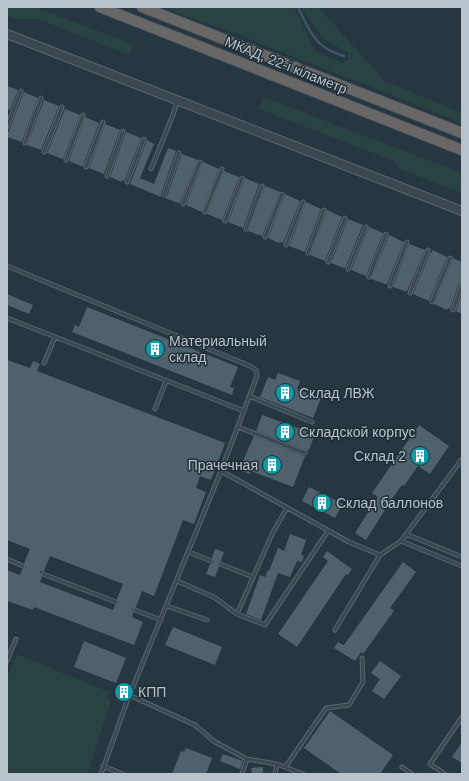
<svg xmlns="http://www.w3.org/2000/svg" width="469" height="781" font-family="Arial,sans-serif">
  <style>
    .green { fill: #284342 }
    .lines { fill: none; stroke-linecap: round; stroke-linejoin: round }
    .stream { stroke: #3a5669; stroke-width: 2.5 }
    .building { fill: #4f616d; fill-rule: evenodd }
    .service-casing { stroke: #59666f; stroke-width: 5 }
    .tertiary-casing { stroke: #59666f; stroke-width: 10 }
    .trunk-casing { stroke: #45535c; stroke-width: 12 }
    .service { stroke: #3b4852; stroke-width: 3 }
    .tertiary { stroke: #3b4852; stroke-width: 8 }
    .trunk { stroke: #686765; stroke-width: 10 }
    .labels { text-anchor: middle; stroke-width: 3; stroke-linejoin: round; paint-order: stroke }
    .street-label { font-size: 14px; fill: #b8c3cc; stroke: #1f2e37 }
    .poi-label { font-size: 14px; fill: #b8c3cc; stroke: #1f2e37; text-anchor: start }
  </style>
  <rect width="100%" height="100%" fill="#263742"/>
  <path class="green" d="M7,7L38,8L134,45L129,55L38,19H16L7,15Z
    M162,7H294L315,51L342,63L348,59V53L324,39L303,11L302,7H318L385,81L462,113V123L239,35Z
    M263,97L462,173V193L398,168L394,161L259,109Z
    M17,654L109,692L107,698L111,701L87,774H7V678Z"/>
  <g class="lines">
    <path class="stream" d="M298,7C305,22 313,42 329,50C334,53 339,54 344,56"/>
  </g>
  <path class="building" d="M7,86L18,90L10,110L7,109Z
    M24,92L38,98L22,142L7,137V136Z
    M44,100L59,106L41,150L27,145Z
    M65,109L80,115L63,159L47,153Z
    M85,117L99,123L83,166H81L69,161Z
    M105,124L120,130L104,174L89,168Z
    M126,132L141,138L124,181L122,180V182L110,177Z
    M147,140L154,144L140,178L154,184L168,148L176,151L161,194V197L130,184Z
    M182,154L198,160L180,203H178L165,198L167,196Z
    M203,162L219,169L202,212L186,205Z
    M224,171L239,177L222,220L207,214Z
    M245,178L259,184L243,228L228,222Z
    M265,186L280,192L262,236L248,231Z
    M285,194L300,201L283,243L280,242L279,243L268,238Z
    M306,202L321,209L305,252L289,246Z
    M327,210L342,217L325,261L310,255Z
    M348,219L363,225L345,268H344L331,263Z
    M369,227L383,233L366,276L351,270Z
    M389,235L404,242L387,284H385L371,279Z
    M409,244L425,250L407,291H405L393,287Z
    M433,250L447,257L429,301L413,294L430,253H431Z
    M453,258L462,262V282L459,284L450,309L448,308L447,310L434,304Z
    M7,294L33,305L29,314L7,305Z
    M462,294V314L456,311Z
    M87,307L238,367L230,387L234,388L232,395L72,332L75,325L79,327Z
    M7,360L30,368L33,361L40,364L37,371L225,443L211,480L200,476L196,488L206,492L194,524L183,520L154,596L142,591L136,607L132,609L133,613L132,617L143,622L134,645L34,607L33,610L7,601V570L20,575L22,569L26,567L24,563L30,549L7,540ZM50,556L123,584L117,599L119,603L115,605L113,610L40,582L42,577L40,573L41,571H44Z
    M278,373L300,381L297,389L321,398L313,418L260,397L268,377L275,380Z
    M262,415L315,434L309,450L307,451L256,431Z
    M419,425L449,446L430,474L418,466L404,486L402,485L384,510H385L366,540L355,533L378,497L372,493Z
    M254,436L305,456L293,487L251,471L250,474L239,470Z
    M309,487L343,504L335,518L302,501Z
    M290,534L306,540L301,555L304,556L302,562L297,561L290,577L278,573L261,620L246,614L260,575L265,577L268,570L269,571L278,548L284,551Z
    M215,549L224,552L221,561L217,563L219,567L215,577L206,574L210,564H212L214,562L212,558Z
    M327,551L352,569L348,575L346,574L297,647L278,634L328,561L323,557Z
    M403,562L416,572L390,608L394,611L363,654L361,652L355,661L334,648L338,642L344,645Z
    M173,627L222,647L215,665L165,645Z
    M84,641L126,658L116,683L74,667Z
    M380,661L401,676L384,699L372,691L380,679L371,673Z
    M330,711L393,755L380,774H341L304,748Z
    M462,742V763L452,757Z
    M186,748L212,758L206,774H172L181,751L184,752Z
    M223,754L243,761L240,769L220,761Z
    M263,767V774H252L251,768Z"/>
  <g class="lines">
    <g class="service-casing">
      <path id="service" d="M7,127L21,91
        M25,143L41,98
        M44,152L62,107
        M66,160L83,115
        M86,167L103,122
        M151,169L173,115L177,101
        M107,176L123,131
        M127,182L144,139
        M164,195L179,153
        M183,204L200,162
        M205,212L222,169
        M225,221L242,178
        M246,229L262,186
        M265,237L282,194
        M286,245L303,202
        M308,253L324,210
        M328,262L345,218
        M7,266L250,366L256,370L257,376L221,471L128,699L101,774
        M348,269L366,227
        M369,277L386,234
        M390,286L407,242
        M410,293L428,250
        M432,302L450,258
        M453,310L462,285
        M7,318L244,411
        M44,363L55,337
        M249,396L312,422
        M155,409L166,381
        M238,427L305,453
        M221,471L349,542L380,555L401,541L462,459
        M287,508L273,532L237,614L265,625L328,531
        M406,534L462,557
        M401,541L462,566
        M189,552L211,561
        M7,559L23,566
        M220,564L253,577
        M43,574L116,602
        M177,581L214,597L237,614
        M167,606L207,620
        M135,610L161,620
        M335,630L380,555
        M7,661L16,639
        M129,695L195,725L215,742L247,759
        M103,766L123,774
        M286,766L326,708L349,705L363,682L362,658
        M402,767L412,774
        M242,774L247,759L277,764L303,774
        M275,774L277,764
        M445,774L430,764L462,717"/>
    </g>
    <g class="tertiary-casing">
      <path id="tertiary" d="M7,34L462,211"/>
    </g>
    <g class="trunk-casing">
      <path id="trunk" d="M100,7L462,150
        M142,7L462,133"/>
    </g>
    <use href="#service" class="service"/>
    <use href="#tertiary" class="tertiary"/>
    <use href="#trunk" class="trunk"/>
  </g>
  <defs>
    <g id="building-disc" transform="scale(1)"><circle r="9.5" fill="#0f9aa8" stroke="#1f2e37"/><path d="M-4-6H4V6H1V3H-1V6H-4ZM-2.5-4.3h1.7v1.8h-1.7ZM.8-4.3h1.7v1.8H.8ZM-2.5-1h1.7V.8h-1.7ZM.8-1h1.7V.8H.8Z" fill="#fff"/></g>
  </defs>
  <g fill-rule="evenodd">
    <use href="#building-disc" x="155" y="349"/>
    <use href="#building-disc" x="285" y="393"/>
    <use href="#building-disc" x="285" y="432"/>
    <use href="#building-disc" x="420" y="456"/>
    <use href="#building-disc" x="272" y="465"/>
    <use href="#building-disc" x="322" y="503"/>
    <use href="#building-disc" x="124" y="692"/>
  </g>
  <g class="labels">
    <g class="street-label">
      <text transform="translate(286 65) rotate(22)" y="5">МКАД, 22-і кіламетр</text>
    </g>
    <g class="poi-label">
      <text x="169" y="346">Материальный<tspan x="169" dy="16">склад</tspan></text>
      <text x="299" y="398">Склад ЛВЖ</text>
      <text x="299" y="437">Складской корпус</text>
      <text x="406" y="461" text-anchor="end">Склад 2</text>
      <text x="258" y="470" text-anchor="end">Прачечная</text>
      <text x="336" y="508">Склад баллонов</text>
      <text x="138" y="697">КПП</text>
    </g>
  </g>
  <rect width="469" height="781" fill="none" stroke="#b8c3cc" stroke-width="16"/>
</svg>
